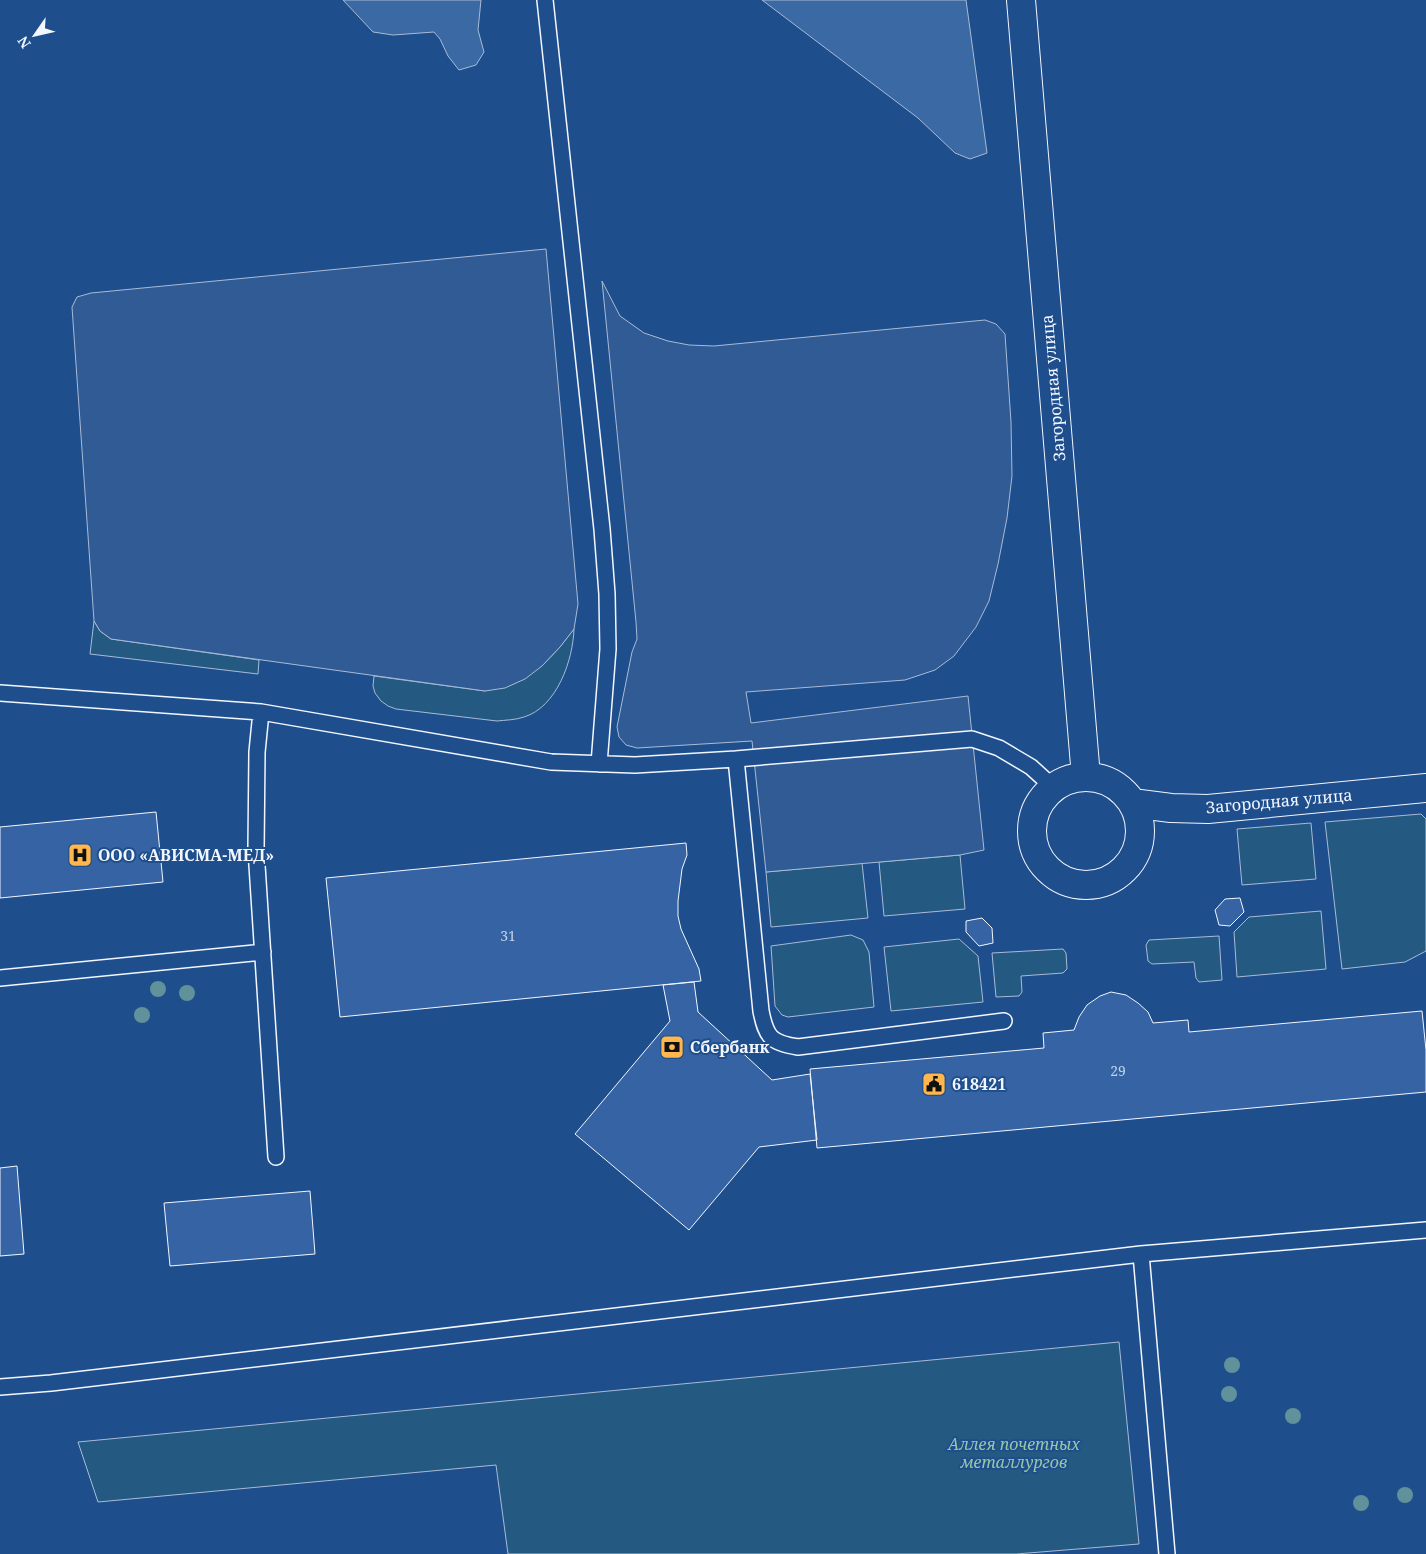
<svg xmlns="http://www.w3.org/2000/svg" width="1426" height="1554" font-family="'Noto Serif',serif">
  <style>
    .green { fill: #245a82; stroke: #a8bbd7 }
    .parking { fill: #305b95; stroke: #a8bbd7 }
    .water { fill: #3b69a3; stroke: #a8bbd7 }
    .building { fill: #3563a3; stroke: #f2f6ff }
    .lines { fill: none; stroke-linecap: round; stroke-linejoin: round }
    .service-casing { stroke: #f2f6ff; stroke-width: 18 }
    .minor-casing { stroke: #f2f6ff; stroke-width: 30 }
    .service { stroke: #1f4e8c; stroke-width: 15 }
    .minor { stroke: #1f4e8c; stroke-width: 28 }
    .tree { fill: #61919a }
    .labels { text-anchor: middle; stroke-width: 4; stroke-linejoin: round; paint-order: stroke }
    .number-label { font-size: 14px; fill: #c3d1e8 }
    .street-label { font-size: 16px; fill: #f2f6ff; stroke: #1f4e8c }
    .poi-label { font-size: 16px; font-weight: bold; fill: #f2f6ff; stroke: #1f4e8c; text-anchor: start }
    .park-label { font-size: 16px; font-style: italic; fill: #97c8a6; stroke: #1f4e8c }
  </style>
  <rect width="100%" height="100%" fill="#1f4e8c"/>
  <path class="green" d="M94,621L100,631L111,639L259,660L258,674L90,654Z
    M574,629C573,660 557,707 524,717C515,720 506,720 497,721L396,709L388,706L381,701L375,693L373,686L374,676L485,691L542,666L560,647Z
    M1421,814L1426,819V951L1405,962L1342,969L1325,822Z
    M1311,823L1316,879L1242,885L1237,829Z
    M960,855L965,909L884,916L879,862Z
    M862,863L868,918L771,927L766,872Z
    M1321,911L1326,969L1237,977L1234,932L1249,917Z
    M851,935L863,940L869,952L874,1007L788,1017L782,1015L775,1006L771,946Z
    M1219,936L1222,980L1199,982L1196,978L1194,962L1152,964L1148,961L1146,945L1149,940Z
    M959,939L978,956L983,1002L891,1011L884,947Z
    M1063,949L1066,953L1067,969L1063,973L1021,976L1022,992L1019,996L996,997L992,953Z
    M1119,1342L1139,1544L1016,1554H508L496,1465L98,1502L78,1442Z"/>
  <path class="parking" d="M546,249L578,604L574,629L560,647L542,666L525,679L505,688L485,691L111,639L100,631L94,621L72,307L77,297L91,293Z
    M602,281L620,316L644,333L668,341L689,345L714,346L985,320L996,324L1005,334L1011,422L1012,476L1007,518L998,564L989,601L976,627L954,656L935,670L905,680L746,692L751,723L968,696L984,850L960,855L766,872L752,741L637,748L626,745L619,737L617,727L632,652L637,639L636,622Z"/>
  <path class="water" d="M343,0H481L478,30L484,52L476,65L459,70L448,56L440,39L434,32L393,35L373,32Z
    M762,0H966L987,153L970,159L955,153L918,118Z"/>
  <path class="building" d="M156,812L163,882L0,898V827Z
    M686,843L687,855L682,869L678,901V916L681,929L699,969L701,981L340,1017L326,878Z
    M1240,898L1244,912L1230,926L1219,925L1215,910L1225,899Z
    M982,918L992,928L993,943L979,946L966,932V921Z
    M694,982L698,1012L772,1080L810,1074L817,1140L759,1147L689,1230L575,1134L670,1021L663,985Z
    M1111,992L1126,995L1138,1003L1148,1012L1153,1023L1188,1020L1189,1032L1422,1011L1426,1050V1092L817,1148L810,1069L1044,1048L1043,1033L1074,1030L1079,1017L1087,1005L1100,996Z
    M17,1166L24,1254L0,1256V1168Z
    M310,1191L315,1254L170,1266L164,1203Z"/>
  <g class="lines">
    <g class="service-casing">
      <path id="service" d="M545,0L602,529L607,594L608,649L599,764
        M0,693L261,712L551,762L635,765L736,759L972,739L999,748L1031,767L1053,787
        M261,712L257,752L256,850L276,1157
        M736,759L761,1011C766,1037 771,1043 798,1047L1004,1021
        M0,978L263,952
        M1141,1254L1167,1554
        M0,1387L51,1383L1141,1254L1426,1230"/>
    </g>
    <g class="minor-casing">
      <path id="minor" d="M1021,0L1086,777
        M1032 831a54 54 0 1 1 108 0a54 54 0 1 1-108 0Z
        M1132,803L1171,808L1208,809L1426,788"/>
    </g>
    <use href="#service" class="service"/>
    <use href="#minor" class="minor"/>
  </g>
  <g class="tree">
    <circle cx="158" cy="989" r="8"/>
    <circle cx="187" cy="993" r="8"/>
    <circle cx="142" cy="1015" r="8"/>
    <circle cx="1232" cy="1365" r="8"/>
    <circle cx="1229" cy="1394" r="8"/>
    <circle cx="1293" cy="1416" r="8"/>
    <circle cx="1405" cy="1495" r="8"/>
    <circle cx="1361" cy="1503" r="8"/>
  </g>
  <defs>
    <g id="hospital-square" transform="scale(1.25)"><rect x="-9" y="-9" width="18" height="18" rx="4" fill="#ffb74d" stroke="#1f4e8c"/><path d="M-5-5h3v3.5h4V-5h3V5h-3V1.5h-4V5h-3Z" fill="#111"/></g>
    <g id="bank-square" transform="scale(1.25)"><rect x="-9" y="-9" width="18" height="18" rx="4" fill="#ffb74d" stroke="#1f4e8c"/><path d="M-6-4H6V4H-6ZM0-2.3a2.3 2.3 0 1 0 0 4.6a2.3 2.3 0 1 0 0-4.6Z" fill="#111"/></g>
    <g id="civic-square" transform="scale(1.25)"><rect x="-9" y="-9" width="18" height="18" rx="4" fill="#ffb74d" stroke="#1f4e8c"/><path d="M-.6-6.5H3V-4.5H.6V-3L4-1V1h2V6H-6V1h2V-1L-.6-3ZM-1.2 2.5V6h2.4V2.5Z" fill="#111"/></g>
  </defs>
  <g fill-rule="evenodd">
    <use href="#hospital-square" x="80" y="855"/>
    <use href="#bank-square" x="672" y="1047"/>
    <use href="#civic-square" x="934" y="1084"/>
  </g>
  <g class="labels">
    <g class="number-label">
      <text x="508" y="941">31</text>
      <text x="1118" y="1076">29</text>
    </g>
    <g class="street-label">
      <text transform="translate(1053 388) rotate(-95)" y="6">Загородная улица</text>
      <text transform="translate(1279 801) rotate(-5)" y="6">Загородная улица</text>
    </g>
    <g class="poi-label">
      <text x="98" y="861">ООО «АВИСМА-МЕД»</text>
      <text x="690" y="1053">Сбербанк</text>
      <text x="952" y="1090">618421</text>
    </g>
    <g class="park-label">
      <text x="1014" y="1450">Аллея почетных<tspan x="1014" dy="18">металлургов</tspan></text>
    </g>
  </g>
  <g transform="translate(35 35) rotate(236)" stroke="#1f4e8c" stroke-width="4" paint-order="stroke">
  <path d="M0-4L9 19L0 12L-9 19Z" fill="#f2f6ff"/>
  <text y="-8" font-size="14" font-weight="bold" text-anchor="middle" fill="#f2f6ff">N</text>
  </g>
</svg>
